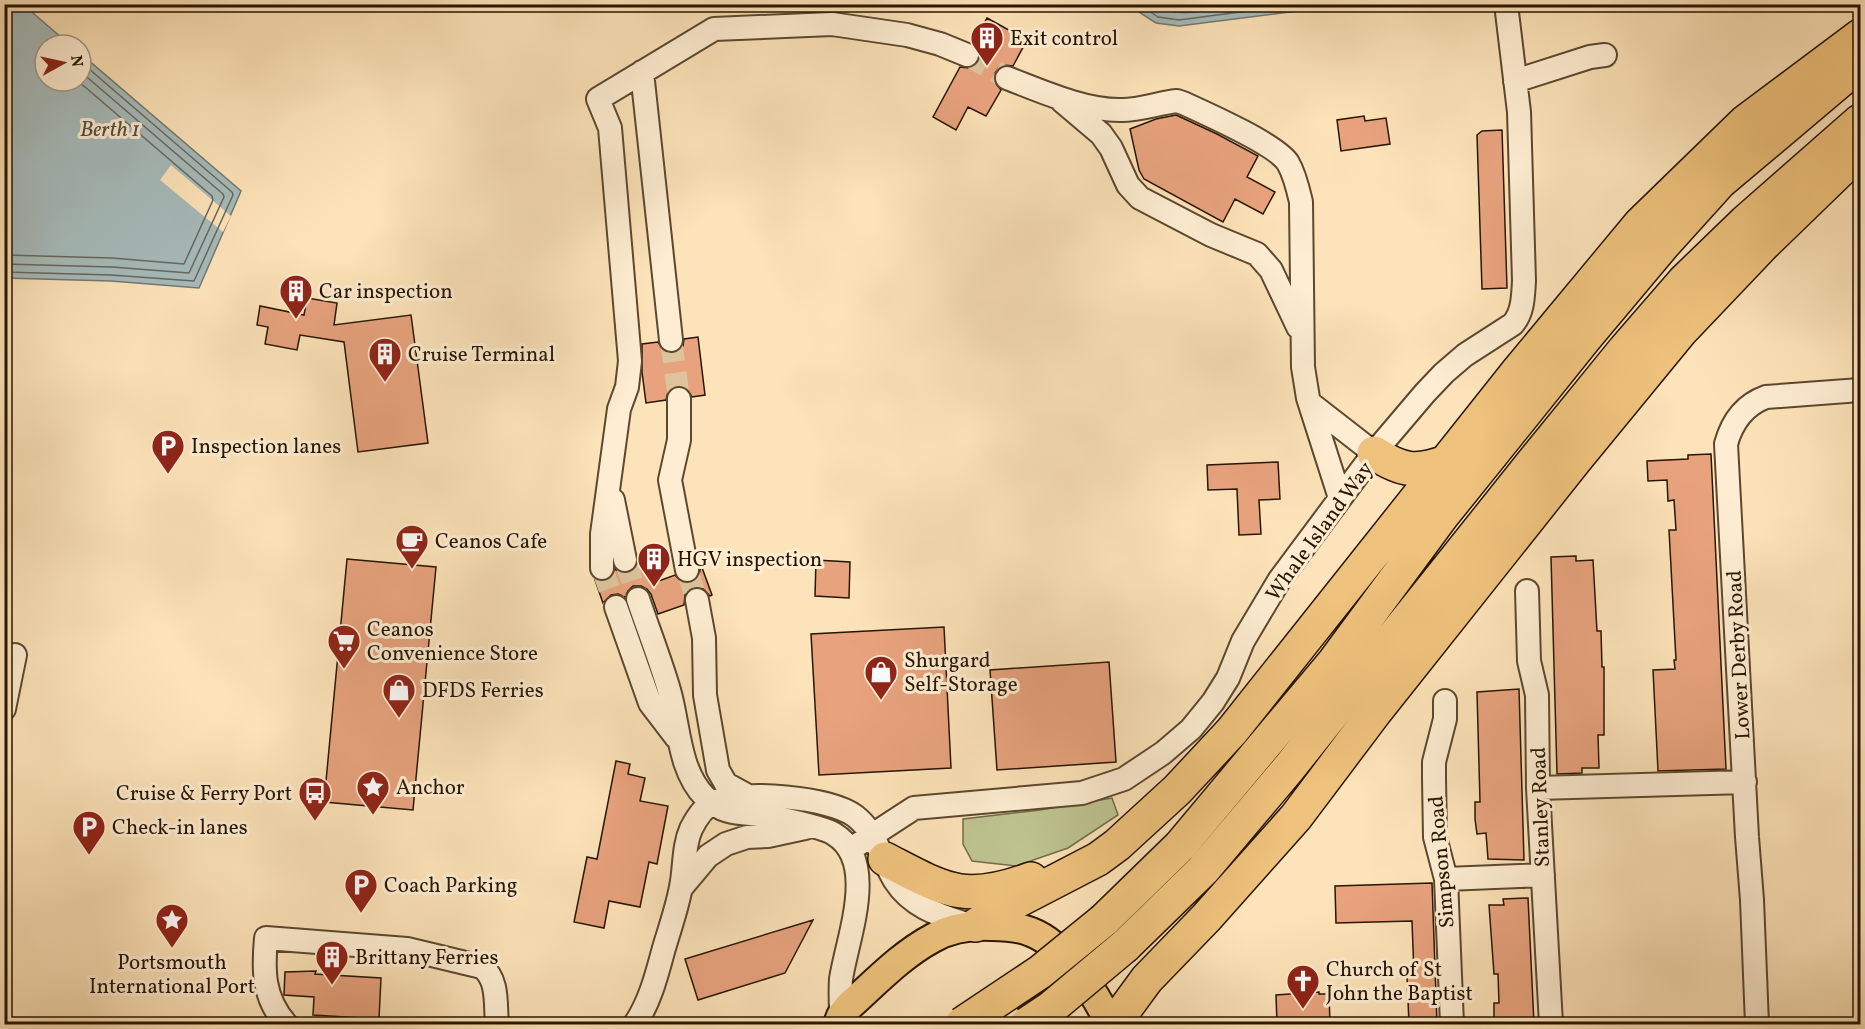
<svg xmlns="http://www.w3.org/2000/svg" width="1865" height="1029" font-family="Vollkorn,serif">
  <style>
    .green { fill: #bec490; stroke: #726c48; stroke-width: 1.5 }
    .water { fill: #a6bbbb; stroke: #737970; stroke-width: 1.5 }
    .pier { fill: #fde3b9 }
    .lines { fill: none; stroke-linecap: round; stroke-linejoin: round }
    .shore { stroke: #66685e; stroke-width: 1.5 }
    .building { fill: #e8a37e; stroke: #271500; stroke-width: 1.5 }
    .minor-tunnel { stroke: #ddc49d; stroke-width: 22; stroke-dasharray: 22 11; stroke-linecap: butt }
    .minor-casing { stroke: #5c482e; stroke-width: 26 }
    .major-casing { stroke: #271500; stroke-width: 32 }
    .highway-casing { stroke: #271500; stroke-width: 36 }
    .minor { stroke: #feedd2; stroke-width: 22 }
    .major { stroke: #eec27c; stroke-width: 28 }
    .highway { stroke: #eec27c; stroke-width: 33 }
    .highway-bridge-casing { stroke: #271500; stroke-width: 36; stroke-linecap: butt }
    .highway-bridge { stroke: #eec27c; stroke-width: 33 }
    .labels { text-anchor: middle; stroke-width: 6; stroke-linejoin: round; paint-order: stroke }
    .poi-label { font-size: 21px; fill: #271500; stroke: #feedd2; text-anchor: start }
    .street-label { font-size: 21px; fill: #271500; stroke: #feedd2 }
    .water-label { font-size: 22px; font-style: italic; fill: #534f41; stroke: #feedd2 }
  </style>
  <rect width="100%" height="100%" fill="#fde3b9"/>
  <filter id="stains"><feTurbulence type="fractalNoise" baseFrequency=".00333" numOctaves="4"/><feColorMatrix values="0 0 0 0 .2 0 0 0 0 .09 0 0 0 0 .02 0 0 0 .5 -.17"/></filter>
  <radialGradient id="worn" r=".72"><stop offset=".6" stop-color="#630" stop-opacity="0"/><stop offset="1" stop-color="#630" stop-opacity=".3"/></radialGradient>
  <path class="green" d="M1112,798L1118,815L1068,848L1016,866L972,861L963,844V819L1040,810Z"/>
  <path class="water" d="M1329,4V7L1179,26L1156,23L1128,5Z
    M5,5H26V7L70,45H45V81H81V54L241,191L199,288L111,281L5,278Z"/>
  <path class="pier" d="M171,165L231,216L223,232L160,180Z"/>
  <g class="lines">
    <path class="shore" d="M1139,4L1158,17L1179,20L1301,4
      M1152,4C1178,21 1214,8 1242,4
      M4,255L112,258L184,264L213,200L212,196L78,81
      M4,264L112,267L189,273L224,197L223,194L81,72
      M4,272L111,275L194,281L233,195L232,192L81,62"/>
  </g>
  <path class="building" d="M987,18L1027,40L1013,66L1004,65L999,67L995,73L994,81L1001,90L986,116L968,107L956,130L933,117L960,67L969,68L976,65L979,61L980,53L973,43Z
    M1176,115L1217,134L1258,156L1247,177L1275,192L1263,214L1235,199L1223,222L1144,179L1139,170L1130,129L1156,119Z
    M1364,116L1365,121L1386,118L1390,144L1341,151L1337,120Z
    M1502,130L1507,288L1482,289L1477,135L1482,131Z
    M307,298L337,303L334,325L411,315L428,443L358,452L344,342L300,335L297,350L265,344L268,327L257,325L260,306L304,315Z
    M698,337L705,395L692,397L686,388L678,386L672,388L668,392L666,400L646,403L642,372V344L658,342L665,352L673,353L679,350L683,346L684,339Z
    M1711,454L1726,769L1658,771L1653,670L1675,669L1674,660H1676L1669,530H1676L1674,500L1668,501L1667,480L1648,481L1647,461L1688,459V455Z
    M1278,462L1280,499L1259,500L1261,534L1239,535L1237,489L1208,490L1207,465Z
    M646,553L656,582L675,575L682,582L690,583L695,581L699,575L701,565L712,595L710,596L702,588L694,587L688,590L685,595L684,605L658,614L651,594L647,589L641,586H633L628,591L625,597L618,594L611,595L603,603L595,580L601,581L608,580L613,575L615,569L621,573H628L633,570L638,564V555Z
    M1576,556V561L1593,560L1597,631H1601L1602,667H1604V735H1598L1599,768H1582V773L1557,774L1551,557Z
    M347,559L436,567L413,810L324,802Z
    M816,560L850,562L849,598L815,596Z
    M944,627L951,768L819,775L811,634Z
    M1109,662L1116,762L997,770L990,670Z
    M1519,689L1524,860L1488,859L1486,833L1477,834L1475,819V802H1480L1477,692Z
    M616,761L630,764L628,774L645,778L640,801L668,806L657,864L649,862L640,907L609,901L604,928L574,922L587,857L597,859Z
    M1432,883L1437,1024H1409L1407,976L1414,975L1412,921L1336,923L1335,886Z
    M1528,898L1534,1024H1512V1018L1494,1019V1003H1499L1498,974H1494L1489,905H1504L1503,899Z
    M813,920L785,973L698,1000L685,959Z
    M316,971L315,974L381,978L379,1019L313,1015L314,997L284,995L285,972Z
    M1319,992V994H1329L1330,1024H1277L1276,995Z"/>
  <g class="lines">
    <path class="minor-tunnel" d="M967,55L1007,78
      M671,340L679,399
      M625,560L638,599
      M602,568L616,607
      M687,570L697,600"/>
    <g class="minor-casing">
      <path id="minor" d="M642,72L671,340
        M1007,78C1041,91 1085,111 1122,110C1140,110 1159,103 1177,101L1183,103C1205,113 1277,145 1288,163C1295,175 1298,189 1301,202L1303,367L1308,398L1340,498
        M1515,81L1590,57L1605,55
        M1062,101L1101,134L1111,148L1128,185L1140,198L1211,235L1257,254L1271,270L1298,327
        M679,399V440L670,480L687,570
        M1311,404L1374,453
        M613,500L625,560
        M602,568V534L619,409L627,387L630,361L610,128L598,99L714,29L832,24L907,35L940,44L967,55
        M1527,591L1529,661L1537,695L1538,788L1551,1024
        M638,599C648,629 660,659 669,690C679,723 678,770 705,797C728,819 747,811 773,817C787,820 823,827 834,834C879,861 847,939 841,979C840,991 841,1004 841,1016
        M697,600L704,638L705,695L718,770L726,784L748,796
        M616,607L650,703L676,737
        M1445,701V719L1434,762V778L1435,837L1446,879L1452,1024
        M4,709L15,655
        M1538,788L1745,782
        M851,849L914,808L1082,793L1124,779L1163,753L1191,729L1213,702L1228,678L1243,641L1280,579L1374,453L1425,393L1444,373L1465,355L1513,324C1523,312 1523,297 1524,281L1519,112L1506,4
        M1446,879L1543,875
        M682,887L708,856L726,844L747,837L768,836L805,828
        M286,1024C263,998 263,971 266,938L407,949L482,967C499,980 495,1005 497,1024
        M635,1024C650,1002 657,974 664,948C670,928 677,908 681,887C685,868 683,847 691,829C696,819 703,807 714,802C743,790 830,797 855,816C876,832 882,860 895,881C913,909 943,916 972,926
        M1757,1024L1752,900L1747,837L1726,444C1732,422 1744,405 1766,397L1860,390"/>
    </g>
    <g class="major-casing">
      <path id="major" d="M838,1024L841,1016L848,1007C875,983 901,955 933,938C951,928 971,925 991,926C1003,926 1019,927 1031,932C1065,945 1095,993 1110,1024"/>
    </g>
    <g class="highway-casing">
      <path id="highway" d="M1374,453C1402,471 1416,473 1446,462
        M885,859C945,890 963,904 1031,879
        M1104,920L1180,846L1334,662L1442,516L1586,337L1664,244L1720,182L1860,64
        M976,925L1017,901L1098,859L1117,845L1177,790L1232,731L1518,371L1640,224L1745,122L1860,36
        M1125,946L1203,870L1289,768L1533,462L1625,349L1684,281L1745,222L1860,121
        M1114,1024L1147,979L1206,918L1296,817L1375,712L1576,459L1681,331L1762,246L1860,151"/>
    </g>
    <use href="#minor" class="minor"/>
    <use href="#major" class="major"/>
    <use href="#highway" class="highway"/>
    <g class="highway-bridge-casing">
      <path id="highway-bridge" d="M962,1024L1040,972L1104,920
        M1027,1024L1051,1008L1125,946"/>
    </g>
    <use href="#highway-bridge" class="highway-bridge"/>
  </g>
  <defs>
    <g id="building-pin" transform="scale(1.725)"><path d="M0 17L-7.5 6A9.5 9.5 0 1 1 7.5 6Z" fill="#8f2418" stroke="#feedd2"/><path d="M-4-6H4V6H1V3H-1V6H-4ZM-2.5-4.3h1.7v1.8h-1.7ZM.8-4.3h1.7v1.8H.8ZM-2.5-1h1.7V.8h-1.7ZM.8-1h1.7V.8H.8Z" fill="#fff"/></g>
    <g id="parking-pin" transform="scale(1.725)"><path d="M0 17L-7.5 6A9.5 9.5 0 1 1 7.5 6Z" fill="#8f2418" stroke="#feedd2"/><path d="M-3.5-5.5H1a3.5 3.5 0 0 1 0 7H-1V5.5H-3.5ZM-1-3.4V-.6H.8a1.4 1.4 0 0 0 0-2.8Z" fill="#fff"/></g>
    <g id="cafe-pin" transform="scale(1.725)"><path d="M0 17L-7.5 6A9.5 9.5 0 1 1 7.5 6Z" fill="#8f2418" stroke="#feedd2"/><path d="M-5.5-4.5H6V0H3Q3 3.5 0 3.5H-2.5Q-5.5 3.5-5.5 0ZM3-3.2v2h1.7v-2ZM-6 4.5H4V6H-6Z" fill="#fff"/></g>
    <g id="supermarket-pin" transform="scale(1.725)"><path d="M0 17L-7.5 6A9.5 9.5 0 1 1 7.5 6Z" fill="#8f2418" stroke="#feedd2"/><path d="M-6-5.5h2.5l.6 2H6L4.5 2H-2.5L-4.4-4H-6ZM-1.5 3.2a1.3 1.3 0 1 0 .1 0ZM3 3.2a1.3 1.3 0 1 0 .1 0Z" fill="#fff"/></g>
    <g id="shop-pin" transform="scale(1.725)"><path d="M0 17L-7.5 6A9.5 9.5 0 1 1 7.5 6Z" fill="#8f2418" stroke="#feedd2"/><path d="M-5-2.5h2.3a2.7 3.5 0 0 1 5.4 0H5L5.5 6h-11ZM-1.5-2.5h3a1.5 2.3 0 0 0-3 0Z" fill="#fff"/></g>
    <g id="sight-pin" transform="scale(1.725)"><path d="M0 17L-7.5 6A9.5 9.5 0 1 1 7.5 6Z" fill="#8f2418" stroke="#feedd2"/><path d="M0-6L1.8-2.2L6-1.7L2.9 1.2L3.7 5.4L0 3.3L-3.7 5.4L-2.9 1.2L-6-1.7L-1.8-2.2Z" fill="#fff"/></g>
    <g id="bus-pin" transform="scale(1.725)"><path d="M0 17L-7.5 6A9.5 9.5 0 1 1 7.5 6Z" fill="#8f2418" stroke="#feedd2"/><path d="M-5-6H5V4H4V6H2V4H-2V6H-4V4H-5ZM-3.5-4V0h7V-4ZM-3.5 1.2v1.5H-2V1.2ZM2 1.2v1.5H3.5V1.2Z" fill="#fff"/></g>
    <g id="church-pin" transform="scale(1.725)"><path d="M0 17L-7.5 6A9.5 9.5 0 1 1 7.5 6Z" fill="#8f2418" stroke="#feedd2"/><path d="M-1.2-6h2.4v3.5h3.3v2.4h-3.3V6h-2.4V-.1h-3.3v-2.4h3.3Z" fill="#fff"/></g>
  </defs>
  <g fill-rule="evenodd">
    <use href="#building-pin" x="987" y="38"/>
    <use href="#building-pin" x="296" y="291"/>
    <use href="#building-pin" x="385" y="354"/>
    <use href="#parking-pin" x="168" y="446"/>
    <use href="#cafe-pin" x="412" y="541"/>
    <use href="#building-pin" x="654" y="559"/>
    <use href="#supermarket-pin" x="344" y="641"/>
    <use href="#shop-pin" x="881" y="672"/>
    <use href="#shop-pin" x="399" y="690"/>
    <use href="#sight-pin" x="373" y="787"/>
    <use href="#bus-pin" x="315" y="793"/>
    <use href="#parking-pin" x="89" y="827"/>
    <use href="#parking-pin" x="361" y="885"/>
    <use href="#sight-pin" x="172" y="920"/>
    <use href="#building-pin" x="332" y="957"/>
    <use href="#church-pin" x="1303" y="981"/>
  </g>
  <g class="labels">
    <g class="poi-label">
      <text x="1010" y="45">Exit control</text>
      <text x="319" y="298">Car inspection</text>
      <text x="408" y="361">Cruise Terminal</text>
      <text x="191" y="453">Inspection lanes</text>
      <text x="435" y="548">Ceanos Cafe</text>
      <text x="677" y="566">HGV inspection</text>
      <text x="367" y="636">Ceanos<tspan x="367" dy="24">Convenience Store</tspan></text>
      <text x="904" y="667">Shurgard<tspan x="904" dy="24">Self-Storage</tspan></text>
      <text x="422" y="697">DFDS Ferries</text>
      <text x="396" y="794">Anchor</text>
      <text x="292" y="800" text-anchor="end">Cruise &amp; Ferry Port</text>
      <text x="112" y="834">Check-in lanes</text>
      <text x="384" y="892">Coach Parking</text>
      <text x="355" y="964">Brittany Ferries</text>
      <text x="172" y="969" text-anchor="middle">Portsmouth<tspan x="172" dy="24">International Port</tspan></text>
      <text x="1326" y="976">Church of St<tspan x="1326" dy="24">John the Baptist</tspan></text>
    </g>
    <g class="street-label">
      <text transform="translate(1319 531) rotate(-54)" y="7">Whale Island Way</text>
      <text transform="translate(1738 655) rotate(-93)" y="7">Lower Derby Road</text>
      <text transform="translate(1540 807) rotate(-92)" y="7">Stanley Road</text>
      <text transform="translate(1441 862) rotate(-95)" y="7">Simpson Road</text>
    </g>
    <g class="water-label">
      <text x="110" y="136">Berth 1</text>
    </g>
  </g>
  <rect width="1865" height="1029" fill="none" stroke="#fde3b9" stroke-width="24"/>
  <rect x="6" y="6" width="1853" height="1017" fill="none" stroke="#271500" stroke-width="3"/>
  <rect x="12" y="12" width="1841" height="1005" fill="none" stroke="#271500" stroke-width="1.5"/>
  <g transform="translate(63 63) rotate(82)"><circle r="28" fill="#feedd2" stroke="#a8977e" stroke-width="1.5"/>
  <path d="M0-4.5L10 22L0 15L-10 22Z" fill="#8f2418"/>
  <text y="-9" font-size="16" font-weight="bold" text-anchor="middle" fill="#271500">N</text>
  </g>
  <rect width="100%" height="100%" filter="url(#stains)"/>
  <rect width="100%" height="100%" fill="url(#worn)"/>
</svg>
